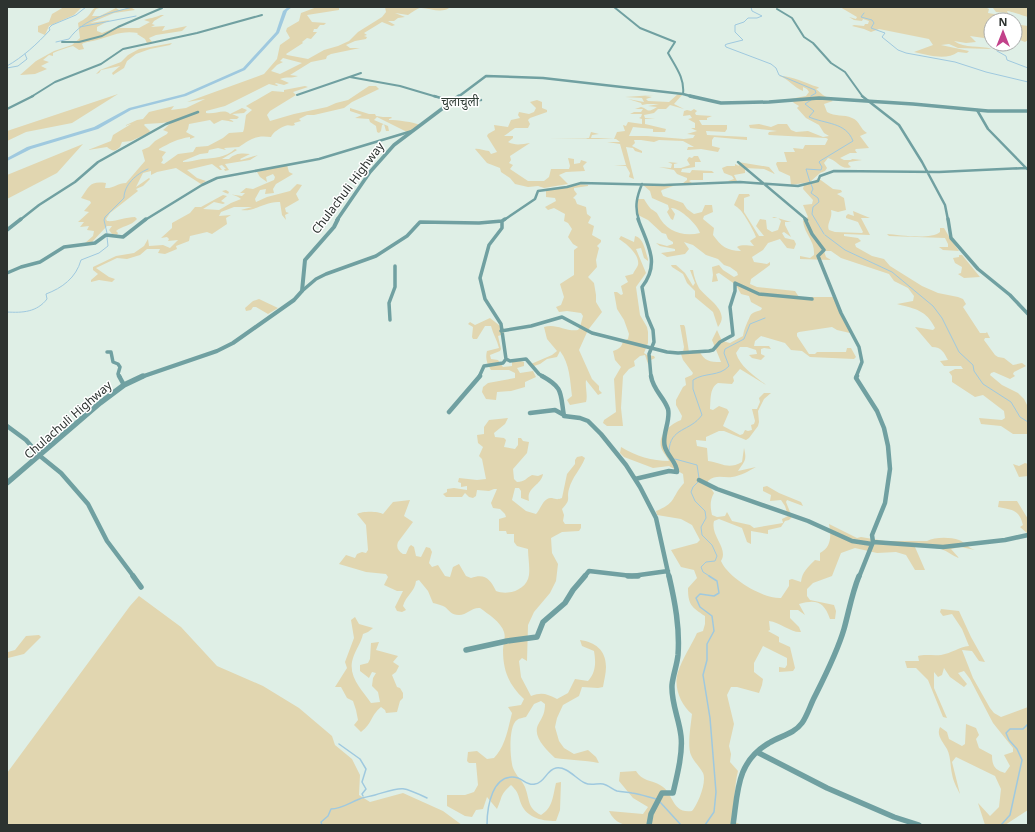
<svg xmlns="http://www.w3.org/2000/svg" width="1035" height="832" font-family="'Noto Sans','Noto Sans Devanagari',sans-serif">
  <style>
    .green { fill: #e1d6b0; fill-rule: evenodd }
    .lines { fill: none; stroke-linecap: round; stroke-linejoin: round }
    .stream-far1 { stroke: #9fc9df; stroke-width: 1 }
    .stream { stroke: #9fc9df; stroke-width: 1.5 }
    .river { fill: #9fc9df; fill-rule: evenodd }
    .minor-far4 { stroke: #70a0a1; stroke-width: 2 }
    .minor-far3 { stroke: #70a0a1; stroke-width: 2.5 }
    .minor-far2 { stroke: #70a0a1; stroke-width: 3.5 }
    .minor-far1 { stroke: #70a0a1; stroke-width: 4.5 }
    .minor { stroke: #70a0a1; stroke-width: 5.5 }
    .tertiary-far3 { stroke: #70a0a1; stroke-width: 2.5 }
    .tertiary-far2 { stroke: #70a0a1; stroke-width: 3.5 }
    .tertiary-far1 { stroke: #70a0a1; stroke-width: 4 }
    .tertiary { stroke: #70a0a1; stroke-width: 5.5 }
    .labels { text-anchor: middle; stroke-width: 3; stroke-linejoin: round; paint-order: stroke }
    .far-quarter-label { font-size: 12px; fill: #2f3c35; stroke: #fff }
    .street-label { font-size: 12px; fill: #2d3330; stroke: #fff }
  </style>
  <rect width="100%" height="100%" fill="#dfefe6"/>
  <path class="green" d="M64,7H82L74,15L49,26L45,35L38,32V26L49,22L52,14Z
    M102,7L96,9L92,16H100L116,8L119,10L136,7L132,8L135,10L114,13L90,23L110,20L97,27V31L102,33L115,28H139L150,22L144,20C150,18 154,18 161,15H164L154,21L152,24L155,25L151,27L165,26L162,31L187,26L182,31L156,35L149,38L152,42L147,43L145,39L137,34L138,33C122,30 111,36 97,40C91,42 87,41 82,44L84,49L79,50L73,46C66,48 59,50 53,53V56L49,55L43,60L49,62L41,66L47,69L35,74L20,75L36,61L54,51L72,45L80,38L78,23C81,21 87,18 89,15C94,8 93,7 102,7Z
    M317,7H339V10L307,15L312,22L326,23L324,25H320L317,29H314L313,32H317L311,39L307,38L302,42L303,43L286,54L287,55L308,59L324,50L338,46L349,41L358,32L382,17L386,12L385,7L449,8C440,14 428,7 420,8C416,9 411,13 408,15L395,13L405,17L398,18L394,21H388L395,25L392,26L382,22L364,33L367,35L364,36L367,37L366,39L355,41L346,45L350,48H360L331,54L327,56L326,59L311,62L290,75L298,76C291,79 287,76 280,79L289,83L284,85L276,83L275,84L278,85L277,86L269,84L225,106L206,111V113C215,115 224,108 230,114L242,108L247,110L244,113L232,114L239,117L237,119H229L235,122L222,120L214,124L210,120L189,124L188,129L186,132L195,137L190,139V137C177,139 170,143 159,149V150L166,152L162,157L163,160L161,163L164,164L178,154L193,152L196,147L208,146L223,138L229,133L243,132L244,129L246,115L252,110L246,106L272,91L284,92V90L305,86L308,87L293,92L296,95L270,111L267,115L270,121L294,114L327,107L336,103L348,100L369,86H376L379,89L352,102L344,108L314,115H307L299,119L301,121L294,123L295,125C291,127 289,124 285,126C280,128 273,132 271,137C255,135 251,139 239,147L224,148L226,150L218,148L209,150L208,153L200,154L183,161V162C190,162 195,160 202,159C214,158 225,158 235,149L237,150L222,159H229C235,153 242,153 250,154L240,159L241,160L258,155L250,160L225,164L229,170L225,171L224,169H226L222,165L219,166L222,170H220L212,164L187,170L197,178L206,181L201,184L176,168L157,172L151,175V171L143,173L136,187L149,178L150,179L143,186L136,189L138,191L110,213L106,219L107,221C116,222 125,217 135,217L137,219C131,226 122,226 116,231L118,233L117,235L112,234L109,230L112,226H107L92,242L85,243L93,236L94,231L87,230L89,226L80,227L84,222H78L89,212L84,211L91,203L90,201L81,198C90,185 90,181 106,183L105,188C113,189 118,183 126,183L145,161L142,150L149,147L155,141L167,134L168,132L163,130L171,123L178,120L162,123L145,124L144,125L150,131L149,133L131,141L122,142L120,147C115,152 112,151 107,147L88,150L111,141L113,135L131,124L124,126L137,120L143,119L149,112L174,106L171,110L186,108L205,99L187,102L264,74L277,59L280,45L290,38L286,31L287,28L299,21L301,13ZM283,58L302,63L280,74L271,71L277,65L283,62L280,61Z
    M840,7H985L989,9L988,13L1000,15L997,18L1000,20H991V39L970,36L976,42L966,43L954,41C965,49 980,45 992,49L958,48L949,44L941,45L969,51L967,53L958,52C946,61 928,55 914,52L933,45L929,39L879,29L871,32L864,29L852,26L854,25L864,26L865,24H868L869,21L863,19L862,21L854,20L849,17L856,19L857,17Z
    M989,7L1015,8L1028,7V17C1024,16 1010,11 1007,11L1008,13L996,12L993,8Z
    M1015,24L1028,26V40L1025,42L1015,38Z
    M172,43L170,45L150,49L136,54L127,61L124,68L113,75L112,73L120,66L101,70L99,73L96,74L100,70L121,62L128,55L139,49Z
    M779,76C794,76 804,83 818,87L819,88L816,89L823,95L833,101L824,104L827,112C835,117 844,114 852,118C860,121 860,129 867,133L860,136L869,148L856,149L855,150L857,153H850L840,158L844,160H851L852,159L862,160L849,162L848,164L851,167C841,171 837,160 828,158L824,163L827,168L825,171L820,173L810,182L791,185L790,176L779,171L776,164L777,162H787L784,152H795L793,148L803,149L805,145H825L828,139L826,138L769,135L768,134L769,132L777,131L750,128L749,125L759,124L771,127L778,124H787L791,130L796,132L808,131L823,137L829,136L824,133L819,125L806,118L797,108L799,106L794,103L790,99L806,96L809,92L807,89L803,87V91C793,87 789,79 779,76Z
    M679,93L682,95L674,104L684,109L670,105L666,109H658L654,113L644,115L645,118L655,119H645V124L666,129L665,132H653V129L633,127L629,136H647L684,139L693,138L695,135L687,134L697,131L691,128H695V123L688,119L692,118L690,115L683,116L684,111L687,110L691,111L694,109L697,111L695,113L696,115L712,116L707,118V120H699L702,125H727V129L725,132L706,131L707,135L747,137V140L714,137L712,140V146L720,148L718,152L701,149L687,150L688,147H694L683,141L659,140L654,142L641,140H634L635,143L632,146L642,151V153L635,151L633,148L626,147L634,179L629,177L630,173L626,166L614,165H626L620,144L607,142H620L616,139L549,138L586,139L589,138L591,132L599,134L592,135L591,138H592L614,139L617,132L625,131L623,125L626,126L628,122L642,124V119L639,118L641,117L642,114H630L634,112H641L643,109H635L641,107C649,109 646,114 657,107L648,106L659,104H647L642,105L641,103L628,99L644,102L642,98L625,97L654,95L645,96L652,97L646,99L648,101L669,102Z
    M118,94L72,123L26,132L7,141V131Z
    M537,100L542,102V108L547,110V112L530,118L528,120L530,124L528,128H515L504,136H513V138L508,142C516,146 522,144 530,143L510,156L511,160L509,163L513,165L510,169L528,181H544L549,177L551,169H569L570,166L568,158L574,159V164L580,163L581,160L587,162L583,166L585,171L566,172L559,175L568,184L544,188L538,186L528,187L515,184L510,178L501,172L500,168L487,163L475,149C478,148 484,151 489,151L491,154L497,152L487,136L488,134L495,130L494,125L508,127L511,120L520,118L518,115L519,112L529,114L534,112L536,108L530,102Z
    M350,108L369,114H375L376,116L383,117H391L392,118L389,119V120C397,120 414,122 420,125L413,130L407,132L377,117L374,120L388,126L389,131H386L384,124L382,125L381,131L379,133L377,132L376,126L370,122L369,119L355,118L362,115L350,111Z
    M83,144L57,173L7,199V175Z
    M694,156H698L701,162H695V167L682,169L681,172L690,173L692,170L712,171L714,173H703V180H691L689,181L692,183H683L687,180V178L677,174L674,170L659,167L671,168L672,164L668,162L678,163L674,164V168H681L690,165L687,160L689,157L692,158Z
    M738,162L769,167L775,174L764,169L745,168V173L734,175L737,181H728L734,179L732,176L724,173L722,168L727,166H735V164L739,166Z
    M287,165L289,172L293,174L276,184L273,189L274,193L265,194L266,189L260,190L255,199L256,202L267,197L290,191L297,184L302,185L296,194L299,200L285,208L286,212L289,213L285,215L286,220L282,215L280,202C265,201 255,212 241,210L252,207H234L221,212L219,216L231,215L226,218L227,224L212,234L207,232L190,236L189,241L176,246L177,249L165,254L158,253L160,249H147L140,255L127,259L117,258L96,268L109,277L115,279L112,282L99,280L91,282V280L98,274L93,270V267L116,256L134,253L144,246L148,239L149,246L163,245L170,248L178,240L168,241L169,239L167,237L161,238L172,228V223L190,213L195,207H201L223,195L227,196L221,201L225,203L223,204L214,202L203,209L219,210L231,203L241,199C236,194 227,195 222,191L226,190L229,192L228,194L242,196L245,193H240L246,188L253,189L274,180L275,177L273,174L266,177L267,182L260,177L257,172Z
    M818,178L833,189L841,190L842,192L837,194L844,198L846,210L838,212L831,210C833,218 826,224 829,230L835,232L862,233L863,232L858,222L846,218V216L848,214L854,216L853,211L870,218H861L870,235L844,234V236L858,238L861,241L855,244L856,247L872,256L884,259L890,266L922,286L938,293L958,297L963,299L966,304L963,307L980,333H986L987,332L990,338H985L984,340L995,355L998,357L1004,358L1013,365L1022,363L1026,366L1014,372L1013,374L1015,376L1010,379L994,372L991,373L990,375L1002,385L1018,393L1024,399L1028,407V434H1013L1001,426L981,424L979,418L1002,420L1005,418L1004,411L983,395L975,397L952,382V376L949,372L955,369H963L961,366H944L940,361L948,360C944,353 942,347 932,347L915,327L933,330L935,328C926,310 916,309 897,304L913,301L914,296L908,288L894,281L889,274L841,258L831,251H824L826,257L831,260L800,259V256L810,258L814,255C815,240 805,236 803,221L808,217L803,205L812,204L813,200L803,189L804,185L814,182Z
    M579,184L588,185V186L574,188V190L577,194L573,198L575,199L577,204L586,207L587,214L591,217L588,223L594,226L592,235L601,240V242L597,246L599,248L596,260L597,267L588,277L594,283L596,295V302L602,312L588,330L579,350L592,379L599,386V390L602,393L598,395L586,380C585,387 588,396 586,402L570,405L567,400L572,396C570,381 570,364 560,351L557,357L547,359L540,364L534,366L531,364L552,355L557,351L547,339L544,327C556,323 566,332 578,330L580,327L583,316L581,313L567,311L559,312L556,307L561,305L564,297L560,284L574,275V250L578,247L573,244L568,237L572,229L568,223L564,221L565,214L554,208L548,210L545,207L556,201L555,198L546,197V191L545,189Z
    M643,185H676L662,190L661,191L663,196L683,203L687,209L694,214L702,212L705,205H712L713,212L704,216L703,219L714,228L713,235C721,246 727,251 741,251L737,247C743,244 748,246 754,246L750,241L756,237C755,233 743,211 739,209C738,207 735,206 734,205L739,194H749L750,196L744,198V212L759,236H764L756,226L760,219L766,220L767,229L772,232L778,230L781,221L778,218H772L774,217L791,222H785V225L791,237L784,232L782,233L785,238L794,240L796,244L794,249L787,248L780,239L768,243L763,250L752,257L754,262L767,264L770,262V265L751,279L750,284L757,287L795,291L799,297H833L850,333L837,330L832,327L799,332L797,333V336L809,354H815L817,352H846L847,348H851L856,357L854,359L810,357L802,351L791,350L785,343L761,336L755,341L754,346H769L771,349L764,348L761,349V354L765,356L761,360L752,358L749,355L757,354L756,350L747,347H740L736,353C740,367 755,376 766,385L740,369L733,377L734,381L732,384L718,383C709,388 711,401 710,409L713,410L719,406L727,409L729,412L723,426L740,435L743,434L745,430L748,431L752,430L751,425L754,424L755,421L752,409H757L760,402L759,398L764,393H771L764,399L758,411L759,422L758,426L749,438L746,440L724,431H719L706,437V441L696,440L697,446L707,448L708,461C722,463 728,470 742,462L744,448C747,460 745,461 738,471L756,467C749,471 740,476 732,477C723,478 716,474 708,481V484L714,493C710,500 710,506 712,515L717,517L725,516L727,512L732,521L750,525L754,528L783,523L782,519L788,516L785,506L781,500L770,501L771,495L763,491V487L767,486L779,493L801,502L803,506L787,500L786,502L792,517L789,520L785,521L781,527L768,530V534L751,531V544L747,542L742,528L719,519L714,521C710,536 729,548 721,561C728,578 763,599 781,598L789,586V580L792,579L801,582C802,572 808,567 815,560L820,561V553C832,547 831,535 829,524L857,538L861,537L885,541H927C935,537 950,537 959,540C965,542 968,548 975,550L961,547L951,549L959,558C952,556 948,551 941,549C933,547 923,548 915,547L925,570H915L906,555L896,552L877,553L855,548L841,553L832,576L813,583L807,589V596L810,600L834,605L836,611L835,619H830C824,602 817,599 799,604L805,615L798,610H790V618L799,627L801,632C791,633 780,622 769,621L770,630L768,631L779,637V642L790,647L795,668L793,671L779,672V667L785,668L787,665V658L763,646L754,663V672L763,679L762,685L759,693L737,687H731L727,695L734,724L729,746L731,754L730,762L738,771C734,787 735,804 732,821L742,825H663L657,824L656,825C638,825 618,831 609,811L643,814L648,807L633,798L619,781L620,772L636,771C642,781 651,780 660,785C674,792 671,814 692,811C698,804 707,782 703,773C700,767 694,762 691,755C687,746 691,724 692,714C681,705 673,687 678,672C682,659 691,646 697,633L703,631L705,624V616C691,607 688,604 688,588L697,578L694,570L681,567L671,550L697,543L700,540L692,525L681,519L657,515L656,511C677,503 671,497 684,483L683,474L669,466L653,468L624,457L620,453L621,447C636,456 652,461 669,461C667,456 662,452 661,447C658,434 671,424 681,420L682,416L676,405V400L683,387L686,385L685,378L692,375L693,373L683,360L681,354L683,352L684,347L680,325H684L685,327L689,352L693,350L699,351C705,361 709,362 721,362L712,340L717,330L722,341L730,343L743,336C744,330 745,328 747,323C752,313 749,314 761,310L762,308L751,302L749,296L741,294L736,285L719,273L716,274L718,281L712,282L713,275L712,267L719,265L723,270L734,277L738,275L737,272L730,267L724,265L718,259L706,255L693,245L684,242L689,249L685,254L667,257L661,253L675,251V249L660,246L656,243L667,246L673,244V242L668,239L666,234L662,233L648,220L636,214L638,199H644C646,202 648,206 651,209C654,211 657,212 658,215C666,231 682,237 700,233C698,225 679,207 671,208L675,214L673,220L671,219L667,212L669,209L668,205L652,198L650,191Z
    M940,228H944L951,240L959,251L943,250L939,247H948V244L945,238L889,236L887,234C899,235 931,240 940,232Z
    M621,236L634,242L635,236C644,238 645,251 648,259V261L644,258L641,248L636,249L646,273L636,287L640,315L647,327L648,332V343L644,353L647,355L654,356L655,358L651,360L648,364L645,355L640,356L634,361L635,366L629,369L623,376L621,408L623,426H607L603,423L604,420L616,412L614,379L621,367L615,360L613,351C619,349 622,347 623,341L628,339L629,334L624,320L617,309L614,292H617L621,295L623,294L621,286L628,282L625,276L633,274C634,271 637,268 638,265C640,255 627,244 619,239Z
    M959,255H962L980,277L964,278L958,274L961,273L962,267L955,263L953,258L959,257Z
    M671,265H676L685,273L693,286L695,283L690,270H693C694,277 696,282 699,288C707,299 731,311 718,327L713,312L695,297V291L687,283L683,274L672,267Z
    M259,299L278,308L268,314L256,307H253L251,310L246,311L245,308L253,301Z
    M490,318L504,329V334L498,336L501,349L500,351L490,355L491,359L498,360L503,367L512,366V362L520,361L524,362V366L517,368L520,373L533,371L536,377L525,382V387L511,391L497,392L496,400L486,399L482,392L483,387L488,383L515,378V373L509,370H491C487,364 485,358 487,351L499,348C497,340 493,334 491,326H485L477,339H473L472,337L473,327L468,324L470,322L475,325Z
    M508,418L505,424L494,433L495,437L504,438L506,440L504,447L515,449L518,445V438H521L523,441L529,442L527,453L513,469L514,479L517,482C525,482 526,478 532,475L538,476L543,474C541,486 526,487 529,501L521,498V491L519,488H515L512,500L526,511L536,514C541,509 543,497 552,498C556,499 557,500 562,498L567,474L575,464V460L577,457L582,456L585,458C581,469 572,477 569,489C566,499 572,499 562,509L564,515L563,521L565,524H581V528L579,531L562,532L551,538L552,553L558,564L556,581L550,593L534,612L528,625L527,661L522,658L519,661L521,677L531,696C542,692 547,694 557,699L568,693L575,679L588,681C596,672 596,662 594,651L582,646L580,640C595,642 606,650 606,667C606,674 604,680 603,687L598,688L582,687L579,696L563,705L557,718L555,727L559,741L564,748L574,754L588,750L596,757L599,763C584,760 570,760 555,758C546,749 531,736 539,723C543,716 545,712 545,704L541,701L534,704L526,717C523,718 519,718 517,720C508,726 510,759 513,768C516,776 522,780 525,787C530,800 527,808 541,815C553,808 553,795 556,783L561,782L560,810L556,821C540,821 525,817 520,801C518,793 517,791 511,785C499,796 503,796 497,809L487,797L483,809L476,810L472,817L465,816L447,806V795H465L474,792L478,785L476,763H469L467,761L468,752L477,751L487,759L494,758C505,747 508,729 512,713L508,707L521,705L524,699C509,685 503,671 503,650C503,644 506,638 504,632C501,622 488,614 480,608C472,607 467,615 459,615C451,615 450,611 445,607C442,605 437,604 433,603L428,591L419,580L416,581C415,592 406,595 403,606L406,610L402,612L397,611L395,607L403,591H397L384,585L388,577L386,574L366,572L339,564L346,555L355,558L357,554L362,552L366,553L368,550L366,525L357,514C362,511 378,511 383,514L393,502L410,500L404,516L413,522L398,542C396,547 398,551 403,554H406L409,547L411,545L414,547L416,556L421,557L426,547L430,548L432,552L429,563L432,567L438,565L445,576L450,577L453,567L459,564L466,576L471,578C485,573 490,579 496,591C508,596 527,590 529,575C530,567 528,557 528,549L517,546L514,542V534H507L506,531H499V519L506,517L505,514L500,509L493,508L491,503L497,489H494L489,491L477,490L476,496L473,498L469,497L465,493L462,497H446L443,494L447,492V489L454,488L467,490V486L461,487V483L458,482L459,478L477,480L486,479L482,459L479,456L483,447L478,443L477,435L484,434V427L489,420Z
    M1025,463L1028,464V476L1019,477L1013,464L1019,466Z
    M999,501H1017L1028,519V534L1020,527L1023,525C1019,509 1012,510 998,507Z
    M139,596L181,627L217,666L263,686L299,708L332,736L335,745L352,759L360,775L359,795L370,802L403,793L443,811L462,825H7V773L130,606Z
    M941,609L959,611L971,637L985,662L979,661L972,651L962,650L973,678L990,708L994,713L1001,717L1028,707V810L1005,825H985L978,803L990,816L999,807L1001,789L995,776L956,757L952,762L960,794C957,788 953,781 952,774C950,765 951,757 947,749C943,742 936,735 940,727L947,732L949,739L962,746L965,744L966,724L976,728L979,735L976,739L979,748L992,755C992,766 995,770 1005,773L1010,766L1004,755L1013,752V748L993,723L970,679L964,671L958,673L967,684L964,687L950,677L944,668L942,675L938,677L934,672V688L947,718L943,717L928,680L916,668H907L905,661H919L918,656C925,654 933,656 941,655C952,653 959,647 969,646L962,629L952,614L943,616L940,612Z
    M355,617L359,624L373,628L368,632L363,634C361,643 356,649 353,658C347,676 362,690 371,703L380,702L378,692L372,686L373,678L376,673L372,672L369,678L360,671V665L368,663L370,659L371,643L379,642L376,650L398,656L393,662L399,666L396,672L392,675L397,687L400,688L403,693V698L400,701L397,712L386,713L385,710L381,707C370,716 373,723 361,732L354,725L358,720L356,710L353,701L347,698L341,687H335L347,668L345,662L354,638L351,620Z
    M39,635L41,637L24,654L8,658V652L15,650L26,636Z"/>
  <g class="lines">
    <path class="stream-far1" d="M751,7L752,11L762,16L757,18H748L744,22L735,25V32L743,40L727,44L725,45L726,47L771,64L776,68L779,75L815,90L816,93L811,96
      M864,13L861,17L872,20L874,23L871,28L885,33L882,37L898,50L906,53L955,62L986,72L1028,82
      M80,27L136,16
      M56,42L69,39C84,18 110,13 133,7
      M997,51L1006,56L1007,60L1028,68
      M7,66C23,57 37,44 50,30L49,28L52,25L76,15L86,7
      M7,68L18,66L27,59L25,54
      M810,182L806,169L821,170L822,167L819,162L820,161L853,141C846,122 825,124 809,117L814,111L805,104L811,100
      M811,184L813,189L811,193L818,198L819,202L813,207L812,214L824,234
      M107,233L104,220L105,217L124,198C124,185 136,174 148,169
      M825,235L845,250L892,272L933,306L942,318L959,352L973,365L974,371L983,384L1011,402L1020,417L1028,422
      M7,312C23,313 37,312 47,299L46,294C62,288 76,278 81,260L99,253L108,246L107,237
      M669,451C670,427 690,432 702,415L693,389V380C705,372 719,377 729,366L724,353L725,349L744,339L750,324L765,318
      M675,459L697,465L699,478
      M699,481L693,487L691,492L695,501L705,511L706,518L701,527L702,535L712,545L717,556L715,561L706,562L701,567L703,572L711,577"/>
    <path class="stream" d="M339,744L360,759L366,769L362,782L366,789L362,794L363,796
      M660,802L681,825
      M322,825L321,822L328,816L331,809C340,809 348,804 357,800C363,797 368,797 375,795C402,787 400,785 427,798
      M487,825C487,808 492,771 518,778C524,780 528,786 535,784C545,783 546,770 556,768C567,766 576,779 585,783C590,786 598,783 603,784C608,785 612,789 617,791C622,792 627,792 632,793C640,794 648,797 656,799
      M705,825L714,812L716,792L710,718L703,675L707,660V644L714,631L712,616L700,607L696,598L700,594L714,596L719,593L717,581L709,576
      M1001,825L1010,815L1022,760L1017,749L1009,740L1006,733L1010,729H1023L1028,724"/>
    <path class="river" d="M288,7H292L287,11L279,33L245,70L186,96L131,110L98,129L31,149L7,161V158L27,147L94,127L129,108L184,94L243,68L276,32L283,11Z"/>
    <path class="minor-far4" d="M614,7L640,28L675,42L668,53C675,66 685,78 683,94
      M777,9L792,18L804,37L813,43L831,63L845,72L863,97
      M62,42H79L102,36L118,27L162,8
      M350,77L400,86L437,97
      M297,95L361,73
      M31,97L55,82L101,64L123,49L197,33L262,15"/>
    <path class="minor-far3" d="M434,96L451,101L481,100
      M862,96L899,125L922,162L945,205L948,220
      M7,109L33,96
      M977,110L988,129L1027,169
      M738,162L807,220
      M20,220L39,205L75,182L98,162L166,124L198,112
      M145,220L202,185L217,178L319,159L412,131
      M504,220L535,199L538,191L567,187L581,183L664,185L740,182L798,186L818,181L820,176L834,171L939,172L1026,168
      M639,220C634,207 637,196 642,184"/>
    <path class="minor-far2" d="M638,219C647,244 661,263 642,287L647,316L653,330L654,342L649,354L651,377
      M805,219L812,234L824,250L818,256L841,313L859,347L862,362L856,377
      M948,219L951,238L978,269L1010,295L1028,314
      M7,230L21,219
      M7,273L21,267L40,262L64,247L95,243L106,235L123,237L146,219
      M302,291L316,279L326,274L376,256L407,236L420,222L479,223L502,221L505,219
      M390,320L389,303L395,287V266
      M501,331L531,326L562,317L592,333L667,352L678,353L709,351L713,350L720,342L733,335L730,307L735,291V283L759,294L812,299
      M107,352H111L113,362L118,364L120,367L118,374L120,377
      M506,359L510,361L526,359L539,374L544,377
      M479,377L484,366L503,363L506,359L501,324L485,299L480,278L489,245L502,228V221"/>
    <path class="minor-far1" d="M119,376L124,385
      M542,376C564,388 560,393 564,416L580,418L588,421L601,434L626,465L640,487L656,518L669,577
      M857,376L856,378L877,411L884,428L888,446L890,469L885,503L872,535L873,542L859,577
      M449,412L480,376
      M530,413L555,410L564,415
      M7,426L26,440L40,456L61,473L88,504L107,541L134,577
      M635,479L669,471L677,472C677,462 668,457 665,447C661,436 671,421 668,409C664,397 653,390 651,376
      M699,480L717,489L808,521L852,541L872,544
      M873,542L943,547L1005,540L1028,535
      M584,577L589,571L632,576L668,571"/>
    <path class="minor" d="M133,576L141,587
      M628,576H638
      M466,650L507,641L537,637L543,622L565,603L573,590L585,576
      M757,752L827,788L894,817L919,825
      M649,825L651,814L662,793H673C677,776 683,753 681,736C679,718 671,703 672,685C673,675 677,665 678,655C680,628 675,602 669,576
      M733,825C738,792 736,762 769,743C780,736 794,734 802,723C807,716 810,706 814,698C825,676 837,653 844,629C849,611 852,593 859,576"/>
    <path class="tertiary-far3" d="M458,97L486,76L543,78L683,94L694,97"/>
    <path class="tertiary-far2" d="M690,96L721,103L769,102L819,98L913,104L988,111H1028
      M337,220L370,172L394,145L459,96"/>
    <path class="tertiary-far1" d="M141,377L217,351L233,343L294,300L302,291L305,260L334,227L338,219"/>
    <path class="tertiary" d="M7,483L100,403L124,385L143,376"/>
  </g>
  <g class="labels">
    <g class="far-quarter-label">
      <text x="460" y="106">चुलाचुली</text>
    </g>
    <g class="street-label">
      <text transform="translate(348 188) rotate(-53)" y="4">Chulachuli Highway</text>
      <text transform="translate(68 420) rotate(-41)" y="4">Chulachuli Highway</text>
    </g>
  </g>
  <rect width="1035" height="832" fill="none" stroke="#2d3330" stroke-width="16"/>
  <g transform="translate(1003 32)"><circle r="19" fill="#ffffff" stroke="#abadac"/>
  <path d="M0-3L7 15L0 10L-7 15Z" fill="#c2418a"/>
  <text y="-6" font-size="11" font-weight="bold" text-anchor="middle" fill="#2d3330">N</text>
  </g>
</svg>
